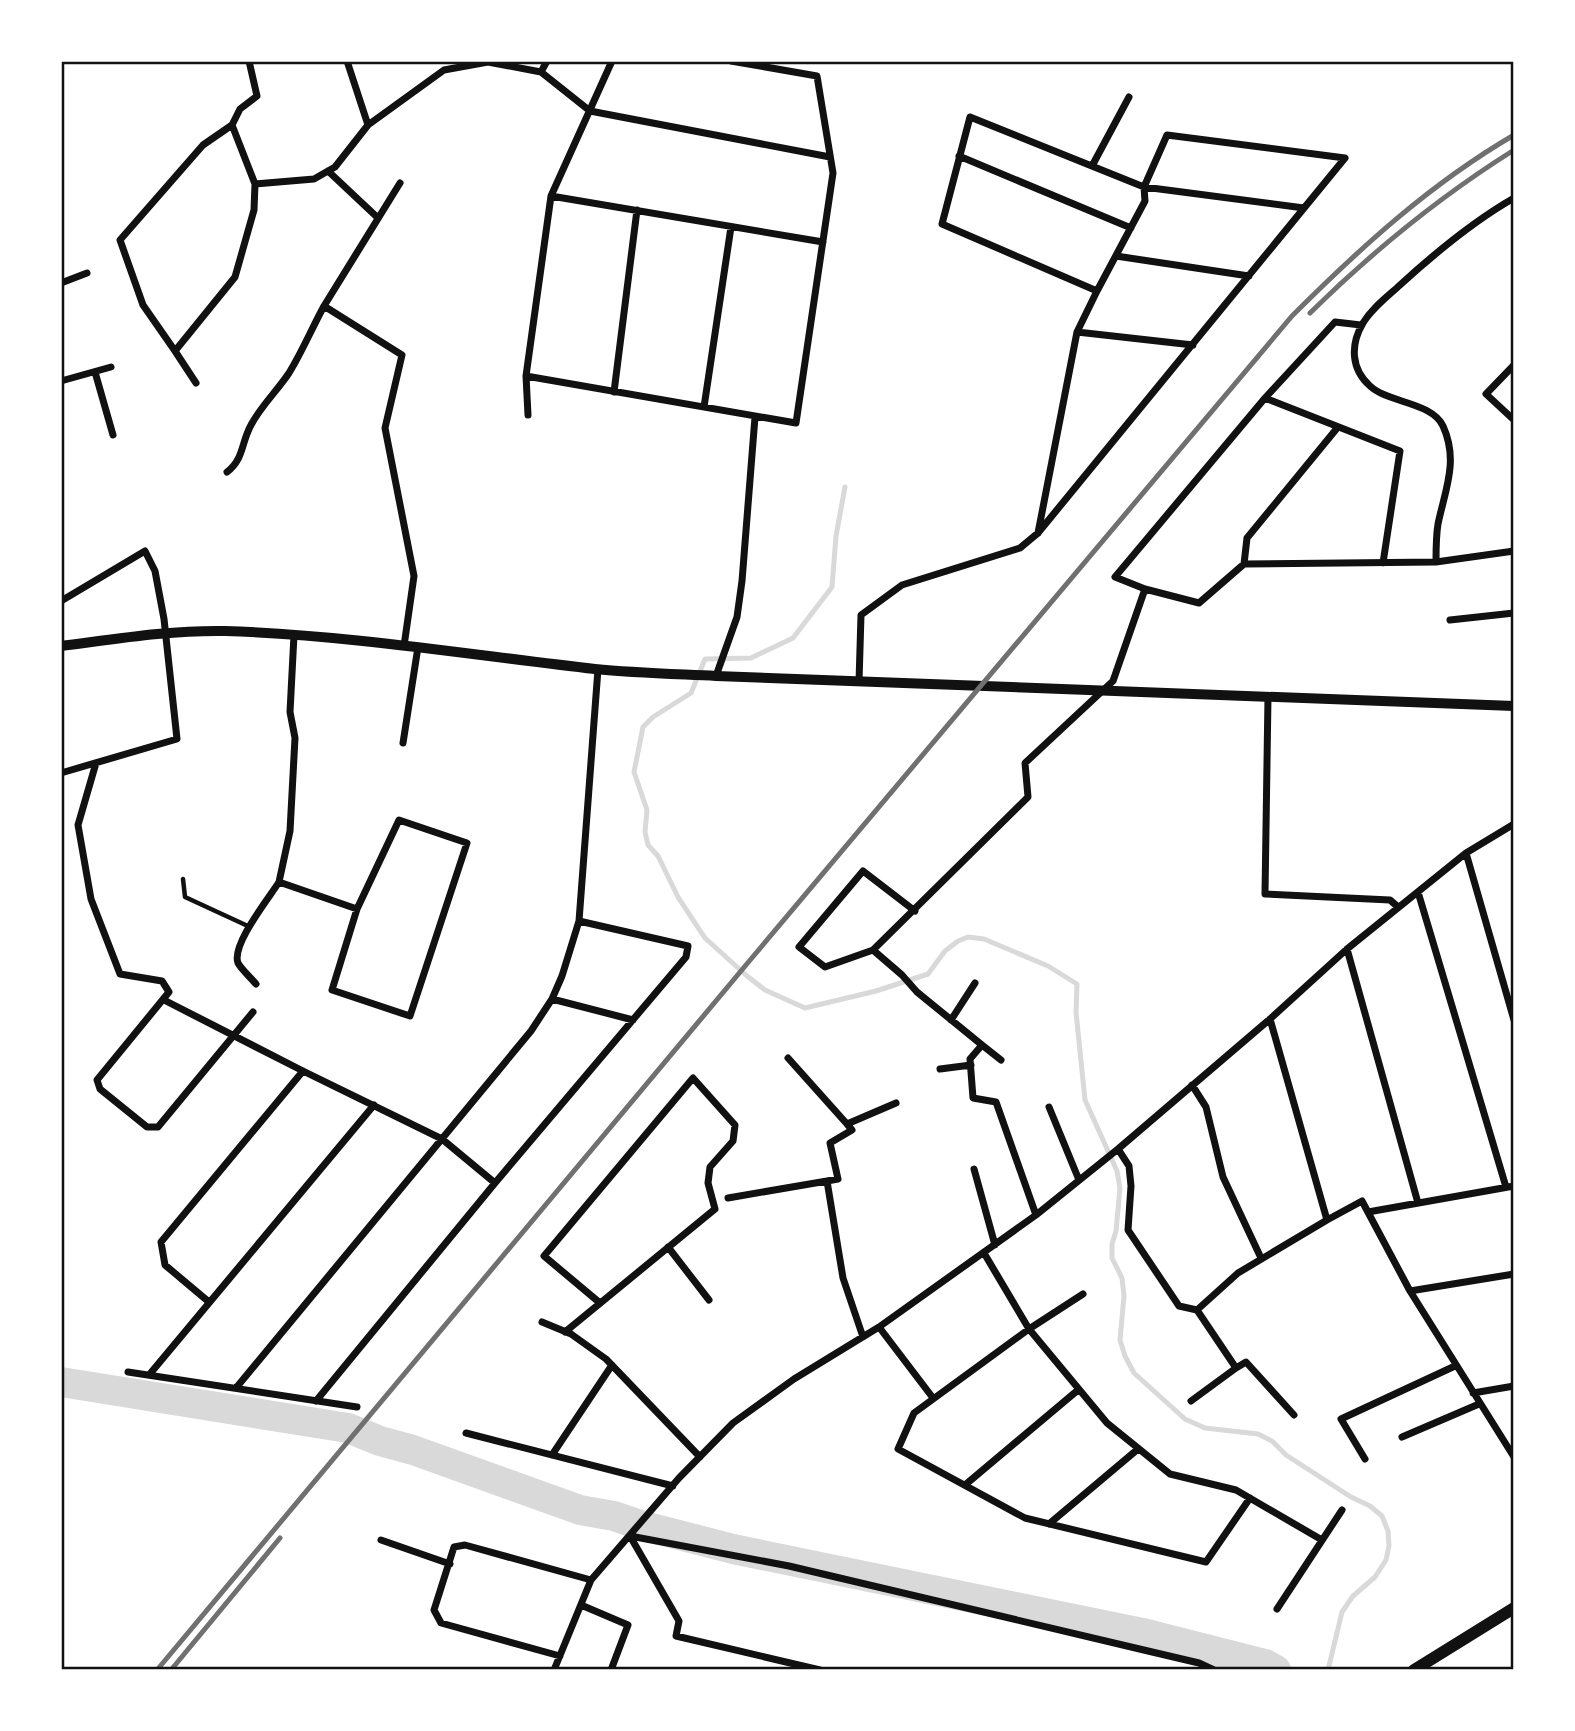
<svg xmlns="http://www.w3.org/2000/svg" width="1575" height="1731" font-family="Mulish,sans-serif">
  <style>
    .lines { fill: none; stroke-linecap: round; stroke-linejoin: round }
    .stream { stroke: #d9d9d9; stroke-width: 5 }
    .river { stroke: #d9d9d9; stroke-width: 30 }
    .service { stroke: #111; stroke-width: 4.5 }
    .minor { stroke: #111; stroke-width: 7 }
    .tertiary { stroke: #111; stroke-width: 10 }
    .primary { stroke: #111; stroke-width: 12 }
    .rail { stroke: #707070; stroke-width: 5 }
    .neatline { fill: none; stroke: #111; stroke-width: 2.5 }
  </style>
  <rect width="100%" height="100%" fill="#fff"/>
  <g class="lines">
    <path class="stream" d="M845,487L836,536L832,587L793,638L751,658L705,659L691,693L653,717L643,727L634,772L647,810L645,832L648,845L658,856L678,897L705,938L747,976L765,990L805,1008L876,991L928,974L945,951L958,941L968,937L984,939L1048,966L1077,984L1076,1012L1085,1100L1117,1171L1120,1188L1116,1231L1112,1244V1258L1122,1278L1124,1296L1120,1340L1125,1356L1134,1373L1185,1419L1205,1428L1258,1434L1272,1441L1286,1455L1351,1497L1370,1506L1382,1516L1388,1531L1389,1546L1386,1560L1375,1577L1353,1596L1342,1612L1328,1670"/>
    <path class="river" d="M61,1382L348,1428L380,1441L413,1450L580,1510L614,1516L640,1525L733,1549L1147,1634L1265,1664L1276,1670"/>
    <path class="service" d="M183,879L185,897L250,927
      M61,1670H62"/>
    <path class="minor" d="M249,61L257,96L240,109L232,125L203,145L120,240L143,305L175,351L235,277L254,210L255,184L314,179L335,167L368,125L444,70L488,62L541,72L590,111L830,157
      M347,61L368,125
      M541,72L547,61
      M232,125L255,184
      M959,156L1131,228
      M1092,166L1129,97
      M328,171L378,218
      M400,183L324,306L402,355L385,428L414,576L404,646
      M551,196L823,242
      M1116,256L1249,276
      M61,283L87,273
      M1097,291L942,224L970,117L1144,187L1304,208
      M1077,332L1193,345
      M175,351L196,383
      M1514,365L1486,394L1514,420
      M95,372L113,435
      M526,376L796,423L833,173L817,76L731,61
      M61,381L111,367
      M614,392L637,210
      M1265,398L1335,322L1361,325
      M704,407L731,227
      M528,415L526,376L551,196L612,61
      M227,472C244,459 241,443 251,425C261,406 277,391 289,373C302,352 312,328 324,306
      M1436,562L1514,551
      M1383,563L1400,451L1265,398L1115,577L1145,589L1199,603L1244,564L1436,562C1436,549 1436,536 1438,524C1445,490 1459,461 1443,426C1432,402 1388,403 1370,386C1351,369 1350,345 1363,323C1372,308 1387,297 1400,285C1435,253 1472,222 1514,198
      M1244,564L1247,538L1338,427
      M61,601L145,551L155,571L164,619L177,739L61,773
      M1450,620L1514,613
      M294,635L290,712L295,738L290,831L279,882L357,909
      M716,676L737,617L742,581L755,417
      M859,682L861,615L902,585L1020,548L1038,533L1345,158L1167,135L1144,187L1145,201L1097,291L1077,332L1038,533
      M1268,697L1265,894L1390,900L1398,907
      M403,743L418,647
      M96,763L78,825L91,899L120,974L162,981L169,992L97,1080L100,1089L147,1127H158L253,1012
      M399,820L467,843L410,1016L332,990L357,909Z
      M1466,853L1514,1020
      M1418,892L1506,1187
      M1347,949L1418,1203
      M873,950L825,967L799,947L863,871L915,911
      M256,984C251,978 242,970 238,963C231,945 269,898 279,882
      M552,999L633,1020
      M164,1000L303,1071L442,1139L495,1183
      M1270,1019L1327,1220L1362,1201L1410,1291L1514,1457
      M951,1020L975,983
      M982,1045L1001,1060
      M788,1058L847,1124
      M940,1069L971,1065
      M1192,1085L1206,1107L1223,1177L1261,1258
      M1049,1107L1079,1180
      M1118,1149L1129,1166L1131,1186L1128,1230L1179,1306L1197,1310L1238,1273L1327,1220
      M974,1169L995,1245
      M728,1198L827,1181
      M1368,1212L1514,1186
      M1036,1215L996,1102L973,1098L970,1059L982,1045L917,992L902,975L873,950L1028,797L1025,763L1113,681L1145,589
      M668,1247L709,1300
      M984,1253L1029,1329L1107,1423L1170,1474L1236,1490L1322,1540
      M1410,1291L1514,1274
      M1083,1294L1029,1329L914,1413L898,1449L1025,1518L1206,1562L1250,1498
      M209,1302L165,1265L161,1242L303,1071
      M1197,1310L1236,1368L1246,1362L1294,1415
      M542,1322L571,1334L606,1359L700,1457
      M879,1327L933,1398
      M565,1332L715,1209L708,1183L710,1167L733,1141L735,1125L693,1078L544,1256L600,1303
      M863,1337L843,1278L827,1181L838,1179L830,1143L852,1130L847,1124L896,1103
      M128,1372L357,1407
      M149,1375L374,1105
      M236,1388L531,1031L552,999L562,976L579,921L598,669
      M1473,1393L1514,1386
      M316,1401L495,1183L686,957L688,946L579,921
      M1191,1401L1236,1368
      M466,1433L673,1486
      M1402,1437L1479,1404
      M552,1455L612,1365
      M1365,1459L1341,1419L1455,1366
      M965,1485L1078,1390
      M1049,1524L1138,1449
      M630,1536L789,1566L1148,1651L1199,1663L1214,1670
      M630,1536L679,1621L676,1636L820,1670
      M381,1540L450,1564
      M581,1605L628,1625L611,1670
      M1277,1609L1342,1510
      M560,1656L441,1623L434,1610L454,1547L465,1545L591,1580
      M554,1670L591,1580L679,1478L733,1423L794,1379L879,1327L1036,1215L1118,1149L1270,1019L1347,949L1466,853L1514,824"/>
    <path class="tertiary" d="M61,646C116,639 170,630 225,631C349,635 472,655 595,669C635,673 676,674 716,676L1514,706"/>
    <path class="primary" d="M1414,1670L1514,1608"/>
    <path class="rail" d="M1310,313C1373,251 1439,197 1514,150
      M157,1670L751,959L1292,316C1360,248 1430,184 1514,135
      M171,1670L280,1538"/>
  </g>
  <rect width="1575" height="1731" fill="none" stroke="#ffffff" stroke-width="126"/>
  <rect x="63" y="63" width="1449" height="1605" class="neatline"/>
</svg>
